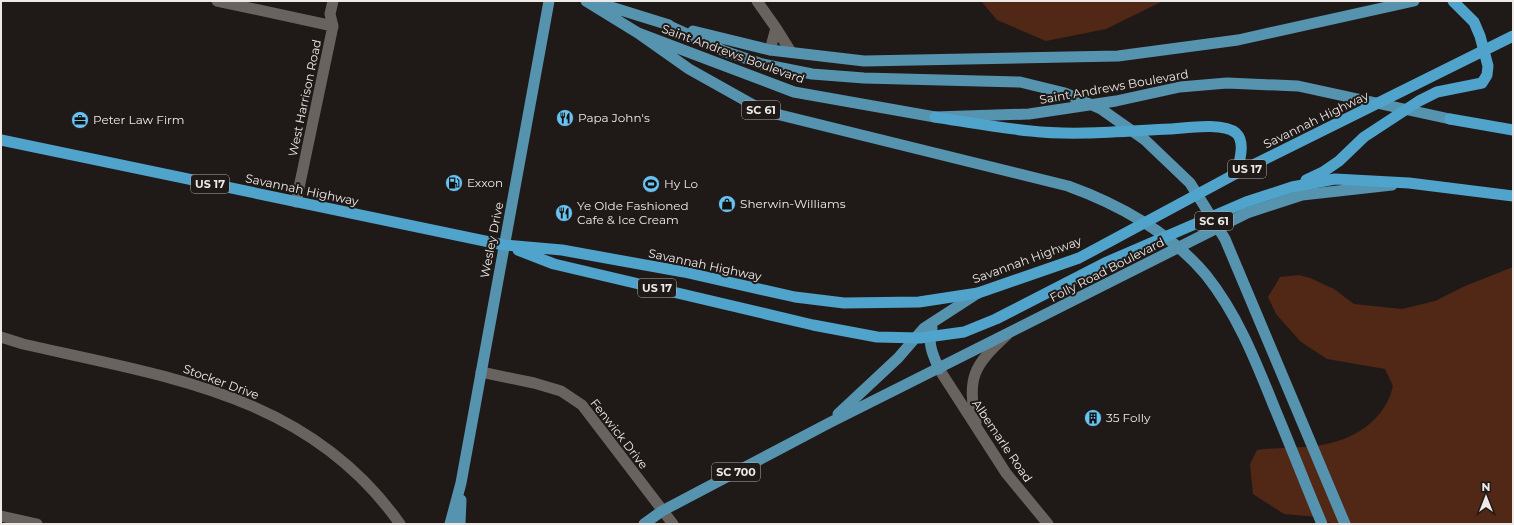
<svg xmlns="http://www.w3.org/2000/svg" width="1514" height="525" font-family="Montserrat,sans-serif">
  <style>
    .green { fill: #512716 }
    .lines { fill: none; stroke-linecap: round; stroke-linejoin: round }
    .minor { stroke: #696360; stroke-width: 11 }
    .tertiary { stroke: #696360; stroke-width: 11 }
    .primary { stroke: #5693af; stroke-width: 11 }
    .trunk { stroke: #50a3ca; stroke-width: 11 }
    .labels { text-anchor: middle; stroke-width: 4; stroke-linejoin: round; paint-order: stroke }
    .shield { fill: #1f1a18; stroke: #afaba9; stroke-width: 1 }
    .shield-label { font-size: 11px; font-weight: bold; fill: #ede9e7 }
    .street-label { font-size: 12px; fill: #ede9e7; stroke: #1f1a18 }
    .poi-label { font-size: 12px; fill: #ede9e7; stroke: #1f1a18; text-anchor: start }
  </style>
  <rect width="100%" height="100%" fill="#1f1a18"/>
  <path class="green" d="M981,1H1163L1106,29L1046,41L997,20Z
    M1513,267V524H1333L1318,517L1284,514L1253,494L1250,464L1257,450C1273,448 1287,448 1303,447C1334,446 1368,434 1385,406C1389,400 1391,393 1393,386L1385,369L1327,359L1301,342L1276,314L1268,297L1280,277L1299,275L1310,278L1334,289L1354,304L1402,309L1435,301L1465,286Z"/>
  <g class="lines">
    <path class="minor" d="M217,1L333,26
      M757,1L776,28L791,52
      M770,50L776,28
      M296,202L333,26L330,14L333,1
      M1,337L23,344C166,377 309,394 400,524
      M481,372L534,383L561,391L582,405L673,524
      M1,516L37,524"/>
    <path class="tertiary" d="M939,369L1006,473L1048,524
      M976,423C967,377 973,366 1007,335"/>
    <path class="primary" d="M586,1L638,33L794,92L935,117L1029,114L1116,101L1180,87L1227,83L1298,86L1450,119
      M595,2L669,25
      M663,23L724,51L762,64L812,74L864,78L1020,82L1065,93L1101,109L1145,140L1190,183L1225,239L1345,524
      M693,31L770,50L864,61L1118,56L1238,40L1414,1
      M638,33L689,69L764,111L1068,186C1118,204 1171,233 1206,275C1238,315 1256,362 1275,409C1291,447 1306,486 1322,524
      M932,328C927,343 933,355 939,369
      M838,414L898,358L924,328L978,293
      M450,524L461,483L549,1
      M460,524L461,500
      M644,524L662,511L829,423L1247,213L1302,195L1392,185"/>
    <path class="trunk" d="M935,117C967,122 999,128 1031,131C1075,136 1126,131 1170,129C1186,128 1223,122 1236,133C1246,142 1239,162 1237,173
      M1450,119L1513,130
      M1,140L504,245L562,250L684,272L795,297L844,303L919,302L978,293L1079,258L1237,173L1513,36
      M1306,180L1323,172L1339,161L1364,137L1419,101L1437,92L1482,83L1487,75L1488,66L1480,36L1474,22L1453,1
      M518,250L554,264L813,325L877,337L920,338L964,332L996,319L1107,262L1246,202L1292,187L1335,179L1409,183L1513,196"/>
  </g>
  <defs>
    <g id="restaurant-disc" transform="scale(0.9)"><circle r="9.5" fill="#69c3f1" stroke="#1f1a18"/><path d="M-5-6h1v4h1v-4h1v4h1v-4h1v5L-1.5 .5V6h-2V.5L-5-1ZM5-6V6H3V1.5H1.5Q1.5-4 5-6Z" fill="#111"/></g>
    <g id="office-disc" transform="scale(0.9)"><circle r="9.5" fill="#69c3f1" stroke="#1f1a18"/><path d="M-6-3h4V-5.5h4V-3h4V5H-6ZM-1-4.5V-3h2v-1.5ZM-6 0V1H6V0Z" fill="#111"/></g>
    <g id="fuel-disc" transform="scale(0.9)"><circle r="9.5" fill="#69c3f1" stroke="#1f1a18"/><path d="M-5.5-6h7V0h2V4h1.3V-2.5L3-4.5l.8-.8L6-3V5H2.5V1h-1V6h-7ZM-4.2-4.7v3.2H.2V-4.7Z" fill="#111"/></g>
    <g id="stadium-disc" transform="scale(0.9)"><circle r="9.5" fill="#69c3f1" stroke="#1f1a18"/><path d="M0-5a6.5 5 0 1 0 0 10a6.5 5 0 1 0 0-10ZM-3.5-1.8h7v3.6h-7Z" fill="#111"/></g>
    <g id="shop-disc" transform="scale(0.9)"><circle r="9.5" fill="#69c3f1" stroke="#1f1a18"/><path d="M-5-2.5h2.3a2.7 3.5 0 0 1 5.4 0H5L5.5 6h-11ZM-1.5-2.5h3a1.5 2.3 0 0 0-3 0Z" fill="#111"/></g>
    <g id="building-disc" transform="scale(0.9)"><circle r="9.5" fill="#69c3f1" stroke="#1f1a18"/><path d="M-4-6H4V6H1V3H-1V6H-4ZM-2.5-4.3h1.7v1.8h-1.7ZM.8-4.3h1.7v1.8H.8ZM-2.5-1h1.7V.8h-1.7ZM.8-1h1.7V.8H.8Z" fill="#111"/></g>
  </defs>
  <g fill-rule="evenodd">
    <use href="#restaurant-disc" x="565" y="118"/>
    <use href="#office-disc" x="80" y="120"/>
    <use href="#fuel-disc" x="454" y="183"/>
    <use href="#stadium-disc" x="651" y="184"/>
    <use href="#shop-disc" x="727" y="204"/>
    <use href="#restaurant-disc" x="564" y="213"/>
    <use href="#building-disc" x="1093" y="418"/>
  </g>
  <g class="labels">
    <g class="shield">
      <rect x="742" y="101" width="38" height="18" rx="3"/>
      <rect x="1228" y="160" width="38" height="18" rx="3"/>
      <rect x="191" y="175" width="38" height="18" rx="3"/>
      <rect x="1195" y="212" width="38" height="18" rx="3"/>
      <rect x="638" y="279" width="38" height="18" rx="3"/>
      <rect x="712" y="463" width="48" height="18" rx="3"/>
    </g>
    <g class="shield-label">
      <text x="761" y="114">SC 61</text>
      <text x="1247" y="173">US 17</text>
      <text x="210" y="188">US 17</text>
      <text x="1214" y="225">SC 61</text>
      <text x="657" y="292">US 17</text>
      <text x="736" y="476">SC 700</text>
    </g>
    <g class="street-label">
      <text transform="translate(733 54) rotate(20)" y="4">Saint Andrews Boulevard</text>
      <text transform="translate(1114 87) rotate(-10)" y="4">Saint Andrews Boulevard</text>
      <text transform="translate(305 98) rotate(-78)" y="4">West Harrison Road</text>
      <text transform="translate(1316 120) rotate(-26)" y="4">Savannah Highway</text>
      <text transform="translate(302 190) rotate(12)" y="4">Savannah Highway</text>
      <text transform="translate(492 240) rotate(-79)" y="4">Wesley Drive</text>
      <text transform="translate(1027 260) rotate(-20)" y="4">Savannah Highway</text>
      <text transform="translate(705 265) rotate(12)" y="4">Savannah Highway</text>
      <text transform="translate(1107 270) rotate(-27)" y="4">Folly Road Boulevard</text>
      <text transform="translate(221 382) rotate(20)" y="4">Stocker Drive</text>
      <text transform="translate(619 434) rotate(52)" y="4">Fenwick Drive</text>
      <text transform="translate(1002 441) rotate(56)" y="4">Albemarle Road</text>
    </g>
    <g class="poi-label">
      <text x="578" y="122">Papa John's</text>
      <text x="93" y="124">Peter Law Firm</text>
      <text x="467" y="187">Exxon</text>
      <text x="664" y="188">Hy Lo</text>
      <text x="740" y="208">Sherwin-Williams</text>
      <text x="577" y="210">Ye Olde Fashioned<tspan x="577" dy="14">Cafe &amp; Ice Cream</tspan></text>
      <text x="1106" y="422">35 Folly</text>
    </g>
  </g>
  <rect width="1514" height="525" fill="none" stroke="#ede9e7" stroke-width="4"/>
  <g transform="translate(1486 497)" stroke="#1f1a18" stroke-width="3" paint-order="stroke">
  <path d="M0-3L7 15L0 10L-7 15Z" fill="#ede9e7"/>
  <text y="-6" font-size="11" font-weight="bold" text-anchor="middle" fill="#ede9e7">N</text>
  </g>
</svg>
